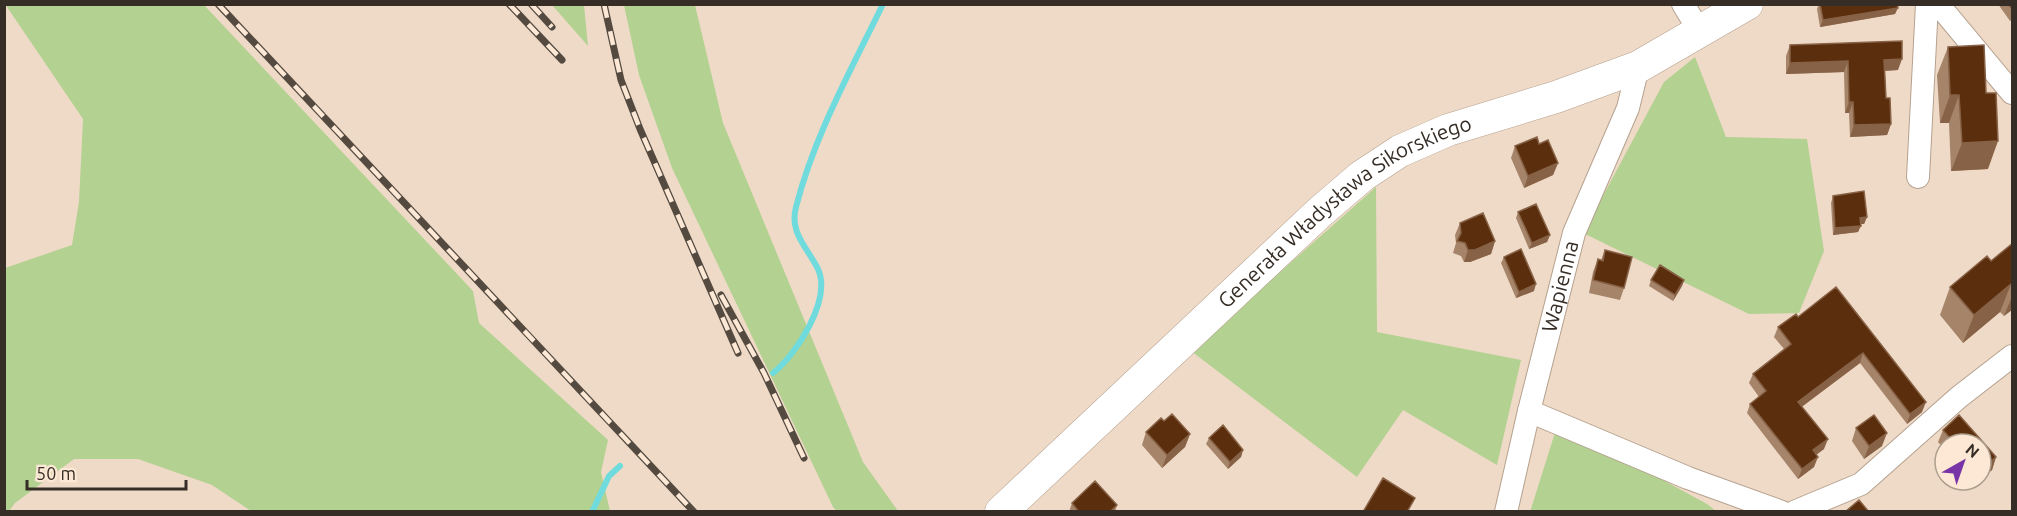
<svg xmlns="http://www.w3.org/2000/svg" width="2017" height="516" font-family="Ubuntu,sans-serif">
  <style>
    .green { fill: #b3d191 }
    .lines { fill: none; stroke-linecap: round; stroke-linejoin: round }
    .stream { stroke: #6fdbdd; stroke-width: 6 }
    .street-casing { stroke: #b5a18f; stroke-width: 24 }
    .secondary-casing { stroke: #b5a18f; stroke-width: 33 }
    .street { stroke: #fff; stroke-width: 22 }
    .secondary { stroke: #fff; stroke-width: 32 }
    .rail-casing { stroke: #544a40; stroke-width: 7 }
    .rail { stroke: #fce8d4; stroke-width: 4.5; stroke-dasharray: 14; stroke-linecap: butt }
    .wall { fill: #a5846a }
    .shaded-wall { fill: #876246 }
    .building { fill: #5b2e0e; stroke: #876246; stroke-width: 1.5 }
    .labels { text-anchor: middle; stroke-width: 6; stroke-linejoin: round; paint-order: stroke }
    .street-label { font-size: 21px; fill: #362e26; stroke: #fce8d4 }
  </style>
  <rect width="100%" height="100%" fill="#efdac7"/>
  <path class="green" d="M5,4L204,5L473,291L479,323L608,440L601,472L610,511H251L212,485L138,459H74L15,503L9,511H5V268L72,245L79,202L83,119Z
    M552,5H584L588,46Z
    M624,5H695L723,123L863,462L898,511H837L833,507L672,168L639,75Z
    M1695,57L1726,137L1807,139L1824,251L1799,313L1749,314L1583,233L1664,82Z
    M1376,187L1377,332L1521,360L1497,465L1403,410L1357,477L1191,351Z
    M1558,423L1707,504L1716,511L1530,512Z"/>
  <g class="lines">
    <path class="stream" d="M773,373C796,355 832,300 818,269C807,247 789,233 796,207C814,136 851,70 883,4
      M592,512L609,476L620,466"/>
    <g class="street-casing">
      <g id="street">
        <path d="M1683,4L1700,32"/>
        <path d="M1938,4L2012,93"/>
        <path d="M1918,177L1927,4"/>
        <path d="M1529,411L1688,478L1782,512"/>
        <path id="s1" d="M1506,512L1529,411L1574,233L1628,108L1638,67"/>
        <path d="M1794,512L1861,484L1959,397L2012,356"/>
      </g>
    </g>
    <g class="secondary-casing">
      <g id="secondary">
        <path id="s2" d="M1001,512L1320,212L1362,176L1400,151L1448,130L1556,97L1638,67L1747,4"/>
      </g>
    </g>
    <use href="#street" class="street"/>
    <use href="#secondary" class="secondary"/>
    <g class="rail-casing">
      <path id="rail" d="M218,4L694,512
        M509,4L562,60
        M531,4L552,27
        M604,4L621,80L640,129L738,353
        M721,295L764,373L804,458"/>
    </g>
    <use href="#rail" class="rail"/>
  </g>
  <path class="wall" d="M1819,4H1897L1895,14L1820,27L1817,9Z
    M1998,4H2013V19L2010,21Z
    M1790,45L1898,70L1885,71L1886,98L1891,124L1887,135L1850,137L1849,113H1845L1844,72L1786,74V56Z
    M1948,47L1988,169L1951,171L1949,123H1940L1937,75Z
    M1539,144L1558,163L1553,175L1524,188L1511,158L1515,146Z
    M1833,196L1867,217L1864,224H1860L1858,232L1833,235L1831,203Z
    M1518,212L1550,235L1547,242L1529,249L1516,218Z
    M1460,223L1495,241L1491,254L1470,262H1464L1461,256L1453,253L1456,243L1455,235Z
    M2013,243V309L2004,316L2000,312L1963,343L1940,315L1950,287L1991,261Z
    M1605,250L1624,288L1620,300L1589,293L1593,272L1598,259L1601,260Z
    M1504,257L1534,291L1516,298L1501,263Z
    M1651,280H1684L1682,286L1673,301L1649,286Z
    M1836,287L1922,412L1907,424L1860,363L1802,406L1824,449L1816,455L1814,467L1798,479L1747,413L1750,404L1759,397L1749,383L1753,374L1784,349L1774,337L1778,327L1798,317Z
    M1959,415L1996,457L1992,470L1981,479V444H1945V450L1938,442L1943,430Z
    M1164,421L1190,434L1185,447L1162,468L1142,445L1146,432Z
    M1856,428L1882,446L1864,459L1852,441Z
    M1209,438L1243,450L1241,457L1228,469L1206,444Z
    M1072,503L1117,505L1115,512H1069Z"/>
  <path class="shaded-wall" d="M1898,8L1895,14L1820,27L1823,20Z
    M1902,59L1898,70L1880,71L1884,60Z
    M1848,61L1844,72L1786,74L1790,63Z
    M1950,95H1959L1949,123H1940Z
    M1849,102H1853L1849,113H1845Z
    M1891,124L1887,135L1850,137L1854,125Z
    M1998,141L1988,169L1951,171L1962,143Z
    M1558,163L1553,175L1524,188L1528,176Z
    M1867,217L1864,224H1858L1860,218Z
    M1861,226L1858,232L1833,235L1835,228Z
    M1550,235L1547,242L1529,249L1532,243Z
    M1495,241L1491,254L1470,262H1464L1468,250Z
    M1684,280L1682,286L1673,301L1675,295Z
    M1536,284L1534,291L1516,298L1519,292Z
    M2011,284L2000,312L1963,343L1974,315Z
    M2013,294V309L2004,316Z
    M1863,353L1860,363L1795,412L1798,402Z
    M1926,402L1922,412L1907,424L1910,414Z
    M1887,433L1882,446L1864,459L1869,446Z
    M1190,434L1185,447L1162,468L1167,455Z
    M1828,439L1824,449L1809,460L1813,450Z
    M1243,450L1241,457L1228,469L1230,462Z
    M1818,457L1814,467L1798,479L1802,469Z
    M1996,457L1992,470L1981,479V470Z"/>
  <path class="building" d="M1820,4H1897L1898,8L1823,20Z
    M2008,4H2013V10Z
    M1902,41V59L1884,60L1886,98H1890L1891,124L1854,125L1853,102H1849L1848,61L1790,63V45Z
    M1984,45L1986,93H1996L1998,141L1962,143L1959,95H1950L1948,47Z
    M1537,137L1539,144L1548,140L1558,163L1528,176L1515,146Z
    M1864,191L1867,217L1860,218L1861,226L1835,228L1833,196Z
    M1536,204L1550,235L1532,243L1518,212Z
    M1483,213L1495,241L1475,250H1468L1465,243L1457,241L1461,233L1460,223Z
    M2013,243V286L2011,284L1974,315L1950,287L1987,256L1991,261Z
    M1521,249L1536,284L1519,292L1504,257Z
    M1605,250L1632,257L1624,288L1593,280L1598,259L1603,261Z
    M1660,265L1684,280L1675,295L1651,280Z
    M1836,287L1926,402L1910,414L1863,353L1798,402L1828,439L1813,450L1818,457L1802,469L1750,404L1766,391L1753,374L1791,344L1778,327L1796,314L1798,317Z
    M1172,414L1190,434L1167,455L1146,432L1161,418L1164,421Z
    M1874,415L1887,433L1869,446L1856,428Z
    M1959,415L1996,457L1981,470V444H1955L1943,430Z
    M1223,425L1243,450L1230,462L1209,438Z
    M1383,478L1415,498L1407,512H1363Z
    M1095,481L1117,505L1110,512H1079L1072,503Z
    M1859,500L1869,512H1845Z"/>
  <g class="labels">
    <g class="street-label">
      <text dy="7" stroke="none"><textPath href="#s2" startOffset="459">Generała Władysława Sikorskiego</textPath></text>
      <text dy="7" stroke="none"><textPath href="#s1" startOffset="232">Wapienna</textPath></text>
    </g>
  </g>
  <rect width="2017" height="516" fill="none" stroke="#362e26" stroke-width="12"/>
  <g transform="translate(1963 462) rotate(40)"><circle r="28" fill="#fce8d4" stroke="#ad9e8e" stroke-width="1.5"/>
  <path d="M0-4.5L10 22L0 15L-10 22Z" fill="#7934a8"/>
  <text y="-9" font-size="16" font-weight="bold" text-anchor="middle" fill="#362e26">N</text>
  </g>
  <path d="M27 480v9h159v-9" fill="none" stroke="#362e26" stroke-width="3"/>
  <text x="36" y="480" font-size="18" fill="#362e26" stroke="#fce8d4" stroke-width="4.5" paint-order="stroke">50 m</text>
</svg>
